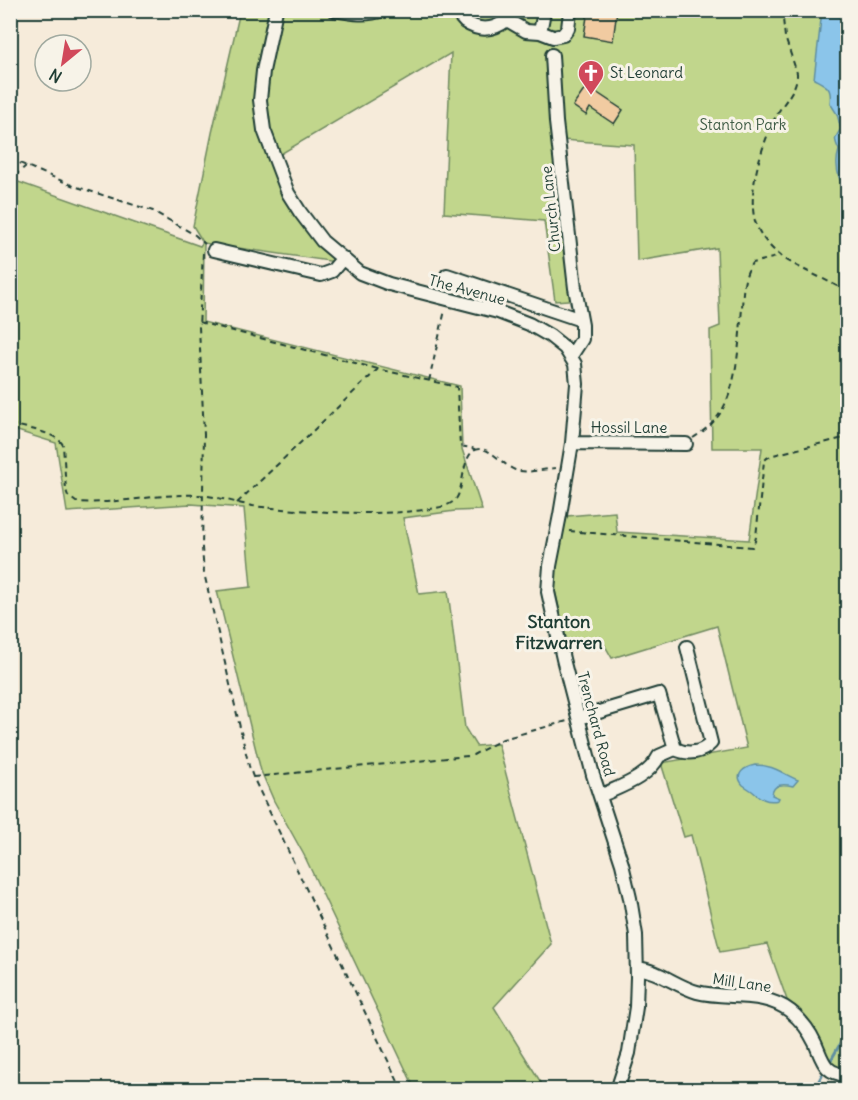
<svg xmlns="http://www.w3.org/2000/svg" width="858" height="1100" font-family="Delius,sans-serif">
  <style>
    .green { fill: #c1d68c; stroke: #708a60; stroke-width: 1.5 }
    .water { fill: #8bc5ea; stroke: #608fa1; stroke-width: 1.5 }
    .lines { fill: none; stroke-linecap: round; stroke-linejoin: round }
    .stream { stroke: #608fa1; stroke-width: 3 }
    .building { fill: #f1cba1; stroke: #1f3d34; stroke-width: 1.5 }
    .minor-casing { stroke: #1f3d34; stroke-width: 16 }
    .path { stroke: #1f3d34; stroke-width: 2; stroke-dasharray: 6 4.5; stroke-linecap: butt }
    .minor { stroke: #f7f3e8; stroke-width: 12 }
    .labels { text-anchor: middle; stroke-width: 6; stroke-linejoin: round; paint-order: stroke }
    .poi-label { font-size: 15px; fill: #1f3d34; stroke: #f7f3e8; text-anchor: start }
    .park-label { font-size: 15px; fill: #3f5c46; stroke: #f7f3e8 }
    .street-label { font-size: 15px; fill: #1f3d34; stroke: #f7f3e8 }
    .quarter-label { font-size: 18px; font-weight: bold; fill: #1f3d34; stroke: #f7f3e8 }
  </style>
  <rect width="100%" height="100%" fill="#f6ebda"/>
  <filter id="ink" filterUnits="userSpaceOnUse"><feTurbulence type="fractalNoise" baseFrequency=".0167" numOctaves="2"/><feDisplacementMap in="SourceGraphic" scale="12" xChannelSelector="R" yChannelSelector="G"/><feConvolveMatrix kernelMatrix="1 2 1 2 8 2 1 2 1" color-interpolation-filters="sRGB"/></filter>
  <g filter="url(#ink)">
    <path class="green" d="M240,11H847V1073L832,1067L820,1045L808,1020L798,1008L787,1000L767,944L720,952L691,835L684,837L661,763L747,748L717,626L612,658L600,637L569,651L555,591L554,569L567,516L615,512L617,532L749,540L762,448H712L710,330L720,326L717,248L637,261L634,145L562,140L580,299L555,301L544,221L444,213L451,53L277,156C284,174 292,191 303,207C314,225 329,239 344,254L336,262L204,243L203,322L460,386L462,449L482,510L455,511L403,518L419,594L448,591L465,728L476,746L498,744L551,944L494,1007L545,1089H415L304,855L274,801L261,771L217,591L251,587L244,508L191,504L67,512L56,443L11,429L10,179L200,246L203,242L193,226L212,133Z"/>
    <path class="water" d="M822,11H847V193C838,180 834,166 839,150C834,139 834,139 841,129L837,114L830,103C832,87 827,86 814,79Z
      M755,765C774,765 781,773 798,780L793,786C784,784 773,783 772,795L779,798L778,800C767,803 760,798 752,791C749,789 746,787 743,785C733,774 745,767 755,765Z"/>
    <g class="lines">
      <path class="stream" d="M831,1060L848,1030
        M814,1090L822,1075"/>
    </g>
    <path class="building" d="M588,10H617L613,41L584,36Z
      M587,86L623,110L614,124L590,108L586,115L573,106Z"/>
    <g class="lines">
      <g class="minor-casing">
        <path id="minor" d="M276,10L263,71L260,100L264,130L288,193L300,212L322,241L360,273L389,284L498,312L529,324L550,336L565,348L575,364L577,384L572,443L560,515L550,566L548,592L563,659L593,775L622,864L630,898L636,935L637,977L636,1007L629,1053L617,1090
          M334,10C351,13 366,16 383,10
          M455,10C458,14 462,19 465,22C480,32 494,30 507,20L509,10
          M507,20L526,31L540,32L553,37L563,35L568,28L570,12L568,10
          M540,32L544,12L546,10
          M552,55L556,122L575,288L582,325V339L571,356
          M214,250L321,275L332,271L343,258
          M447,275L581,320
          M572,443L686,444
          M579,718L659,694L675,749L659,756C648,778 621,786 600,796
          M675,749C688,755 702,753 711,743L687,647
          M637,968C658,970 676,986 697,992C727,1000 763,990 790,1011C801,1020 809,1030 815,1043C823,1061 824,1074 848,1075"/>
      </g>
      <path class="path" d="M782,10L785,37L797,73C798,90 782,103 775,118C762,145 747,191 755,221C759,235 770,248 782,257C803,271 826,279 848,292
        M10,159L74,186L153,211L195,235L205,244
        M10,186L18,173L26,166
        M203,253L199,327L204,435L202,548L204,573L249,766L253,777L402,1090
        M199,322L378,369
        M429,381L445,310
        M10,424C25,428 56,432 63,445L66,490L68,496L76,502C117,505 158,493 199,495C217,496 235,503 253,506C287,510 323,512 358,513C383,513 410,513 435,508C442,507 451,505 456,499C465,487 461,449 480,449C492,449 504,466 515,470C528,474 543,469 556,468
        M693,438C701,433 709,427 715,420C738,394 739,341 742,308C743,292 743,277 752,263L781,256
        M237,503L378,369L457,387L460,446L472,448L476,450
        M569,531L752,547L754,545L756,537L764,461L767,458L773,455L848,437
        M253,777L468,756L473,755L503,739L567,721"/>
      <use href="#minor" class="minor"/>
    </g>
  </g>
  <defs>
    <g id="church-pin" transform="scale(1.35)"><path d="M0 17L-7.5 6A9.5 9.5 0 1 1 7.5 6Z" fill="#d1495b" stroke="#f7f3e8"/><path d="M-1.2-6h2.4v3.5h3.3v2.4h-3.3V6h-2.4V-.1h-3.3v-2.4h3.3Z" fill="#fff"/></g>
  </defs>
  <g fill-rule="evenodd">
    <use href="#church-pin" x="591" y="73"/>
  </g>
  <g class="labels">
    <g class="poi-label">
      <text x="610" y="78">St Leonard</text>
    </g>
    <g class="park-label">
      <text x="743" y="130">Stanton Park</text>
    </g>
    <g class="street-label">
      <text transform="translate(551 209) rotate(-96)" y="5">Church Lane</text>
      <text transform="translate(467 290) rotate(15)" y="5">The Avenue</text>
      <text x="629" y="433">Hossil Lane</text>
      <text transform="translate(596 724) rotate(75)" y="5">Trenchard Road</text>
      <text transform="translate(742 983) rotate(8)" y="5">Mill Lane</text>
    </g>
    <g class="quarter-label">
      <text x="559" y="628">Stanton<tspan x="559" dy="21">Fitzwarren</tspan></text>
    </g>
  </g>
  <rect width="858" height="1100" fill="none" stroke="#f7f3e8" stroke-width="36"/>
  <rect x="18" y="18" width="822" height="1064" fill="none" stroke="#1f3d34" stroke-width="2" filter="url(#ink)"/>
  <g transform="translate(63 63) rotate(210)"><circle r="28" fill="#f7f3e8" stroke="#a1aaa0" stroke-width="1.5"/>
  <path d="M0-4.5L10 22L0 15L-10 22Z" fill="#d1495b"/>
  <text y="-9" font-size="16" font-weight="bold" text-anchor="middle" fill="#1f3d34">N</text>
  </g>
</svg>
